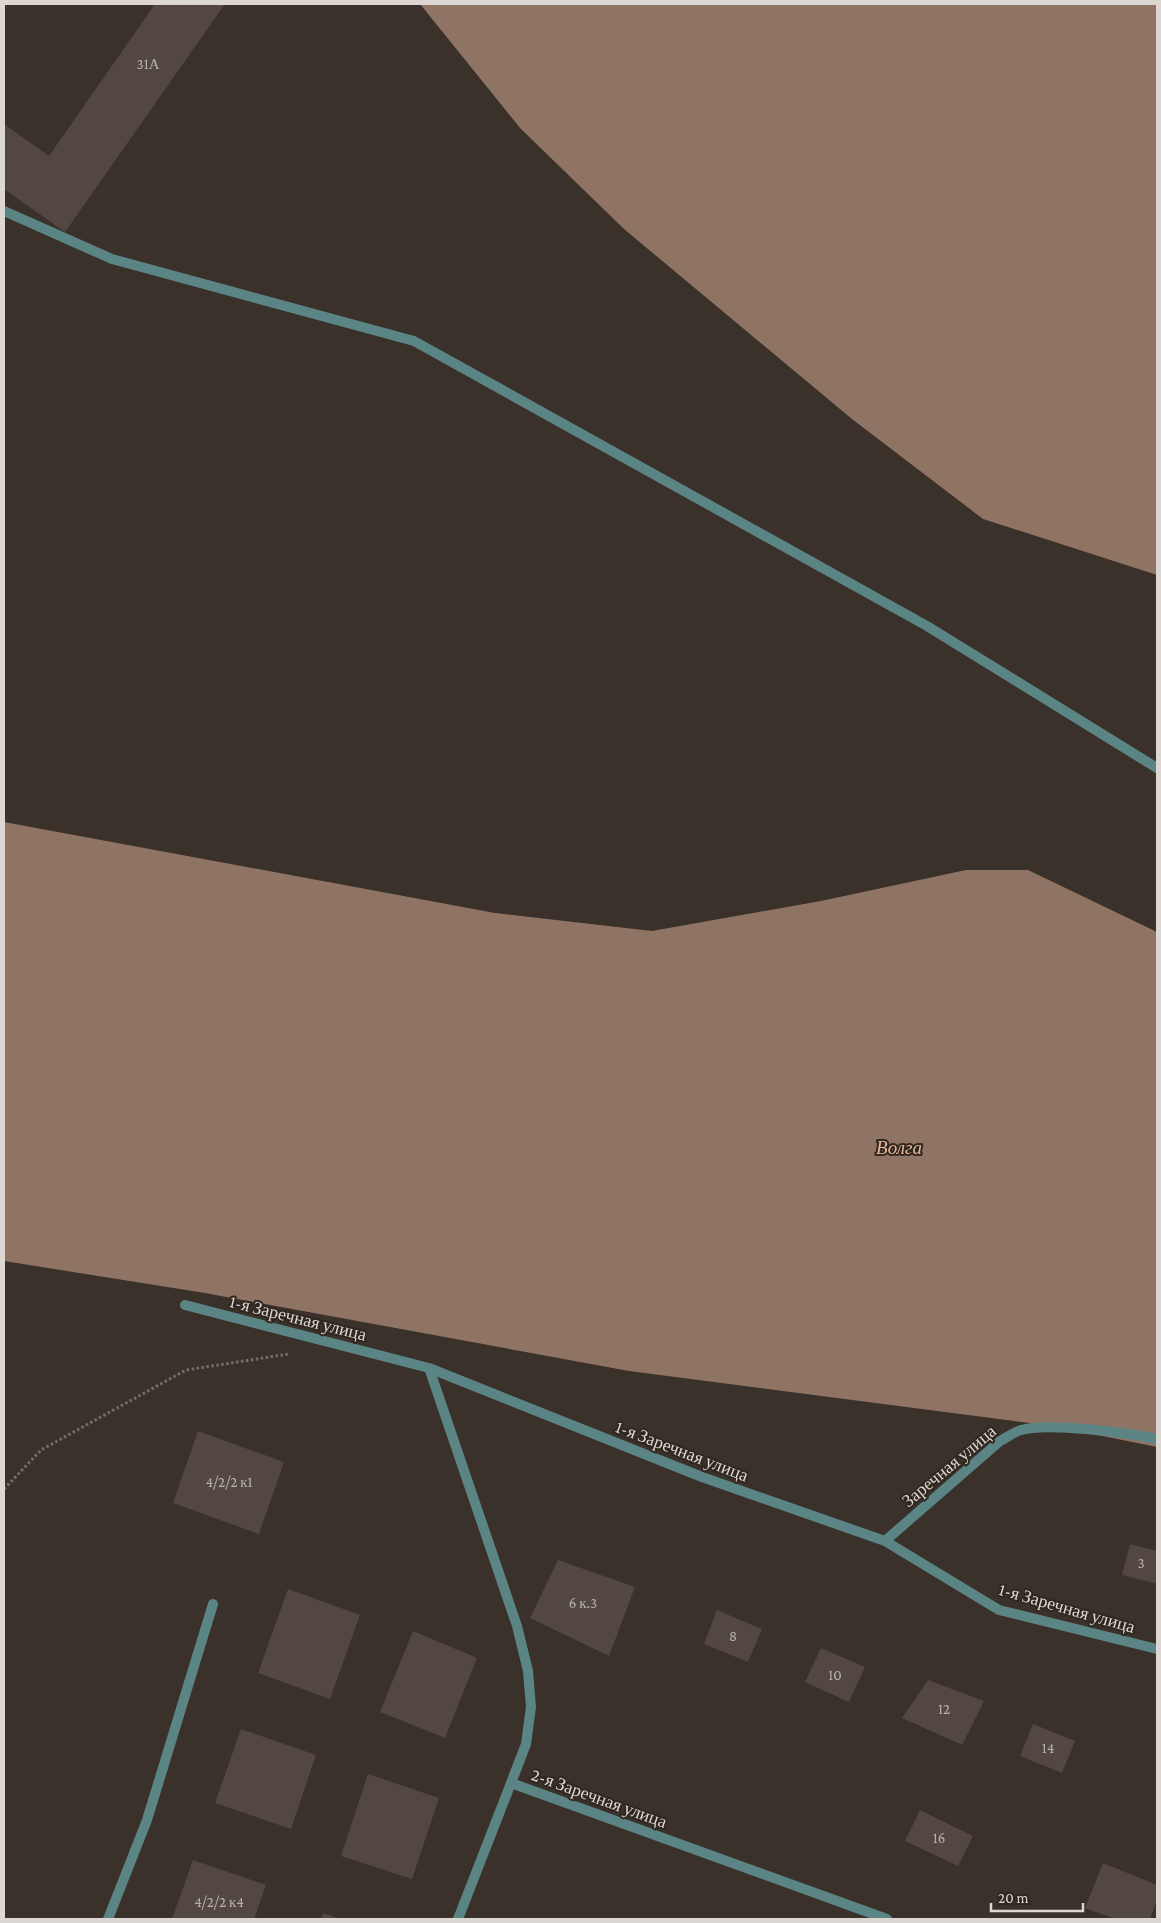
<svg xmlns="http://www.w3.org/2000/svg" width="1161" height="1923" font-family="'Crimson Pro',serif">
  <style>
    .water { fill: #907463 }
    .building { fill: #524741 }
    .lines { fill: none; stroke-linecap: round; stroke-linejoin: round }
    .path { stroke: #756d68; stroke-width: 3; stroke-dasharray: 2.5 2.5; stroke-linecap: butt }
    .service { stroke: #5b8585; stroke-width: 10 }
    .minor { stroke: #5b8585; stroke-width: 10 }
    .labels { text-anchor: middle; stroke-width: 4; stroke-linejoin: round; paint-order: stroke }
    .number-label { font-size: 15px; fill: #bab3ae }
    .street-label { font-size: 18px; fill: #ddd7d3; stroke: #302721 }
    .water-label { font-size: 19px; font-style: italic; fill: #e8b595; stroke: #302721 }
  </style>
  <rect width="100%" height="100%" fill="#3a312b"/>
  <path class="water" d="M420,4H1157V575L983,519L852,419L624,229L520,128Z
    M4,822L495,913L652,931L821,901L966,870H1028L1157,932V1447L1053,1426L629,1371L205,1293L4,1261Z"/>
  <path class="building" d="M155,4H225L65,232L4,189V124L49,156Z
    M198,1431L284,1462L259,1534L173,1503Z
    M1130,1544L1157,1551V1584L1122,1575Z
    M558,1560L635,1587L609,1656L530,1618Z
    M288,1589L360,1615L330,1699L258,1673Z
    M717,1610L762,1629L748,1662L704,1644Z
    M413,1631L477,1658L445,1738L380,1712Z
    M821,1648L865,1667L849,1702L805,1682Z
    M928,1680L984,1701L962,1745L902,1718Z
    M1033,1724L1075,1741L1062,1773L1020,1756Z
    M241,1729L316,1755L291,1829L215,1803Z
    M368,1774L439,1798L412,1879L341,1856Z
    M920,1810L973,1836L958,1866L905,1841Z
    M193,1860L266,1885L254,1919H172Z
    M1103,1863L1157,1885V1900L1150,1919H1115L1085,1908Z
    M323,1913L340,1919H321Z"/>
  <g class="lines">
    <path class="path" d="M4,1489L41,1450L186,1370L289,1354"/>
    <path class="service" d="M4,211L112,259L414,341L927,626L1157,768"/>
    <path class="minor" d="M185,1305L429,1368L702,1477L885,1541L999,1610L1157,1649
      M429,1368L517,1626L528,1671L531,1707L526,1744L511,1783L887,1919
      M885,1541L1000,1441C1006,1438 1014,1432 1021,1430C1048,1422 1128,1433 1157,1439
      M108,1919L147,1820L213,1604
      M458,1919L511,1783"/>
  </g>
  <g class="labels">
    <g class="number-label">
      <text x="148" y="69">31А</text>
      <text x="229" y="1487">4/2/2 к1</text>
      <text x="1141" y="1568">3</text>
      <text x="583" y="1608">6 к.3</text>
      <text x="733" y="1641">8</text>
      <text x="835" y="1680">10</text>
      <text x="944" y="1714">12</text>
      <text x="1048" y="1753">14</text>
      <text x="939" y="1843">16</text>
      <text x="219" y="1907">4/2/2 к4</text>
    </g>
    <g class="street-label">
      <text transform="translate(298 1318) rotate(14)" y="6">1-я Заречная улица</text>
      <text transform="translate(682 1451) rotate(21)" y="6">1-я Заречная улица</text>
      <text transform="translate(949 1466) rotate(-40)" y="6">Заречная улица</text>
      <text transform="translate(1067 1608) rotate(16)" y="6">1-я Заречная улица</text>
      <text transform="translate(599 1798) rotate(20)" y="6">2-я Заречная улица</text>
    </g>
    <g class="water-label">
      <text x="899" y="1154">Волга</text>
    </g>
  </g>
  <rect width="1161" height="1923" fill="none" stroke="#ddd7d3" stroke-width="10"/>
  <path d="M991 1903v8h92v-8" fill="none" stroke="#ddd7d3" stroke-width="2.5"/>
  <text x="998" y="1903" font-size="15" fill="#ddd7d3" stroke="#302721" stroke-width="4" paint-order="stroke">20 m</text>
</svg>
